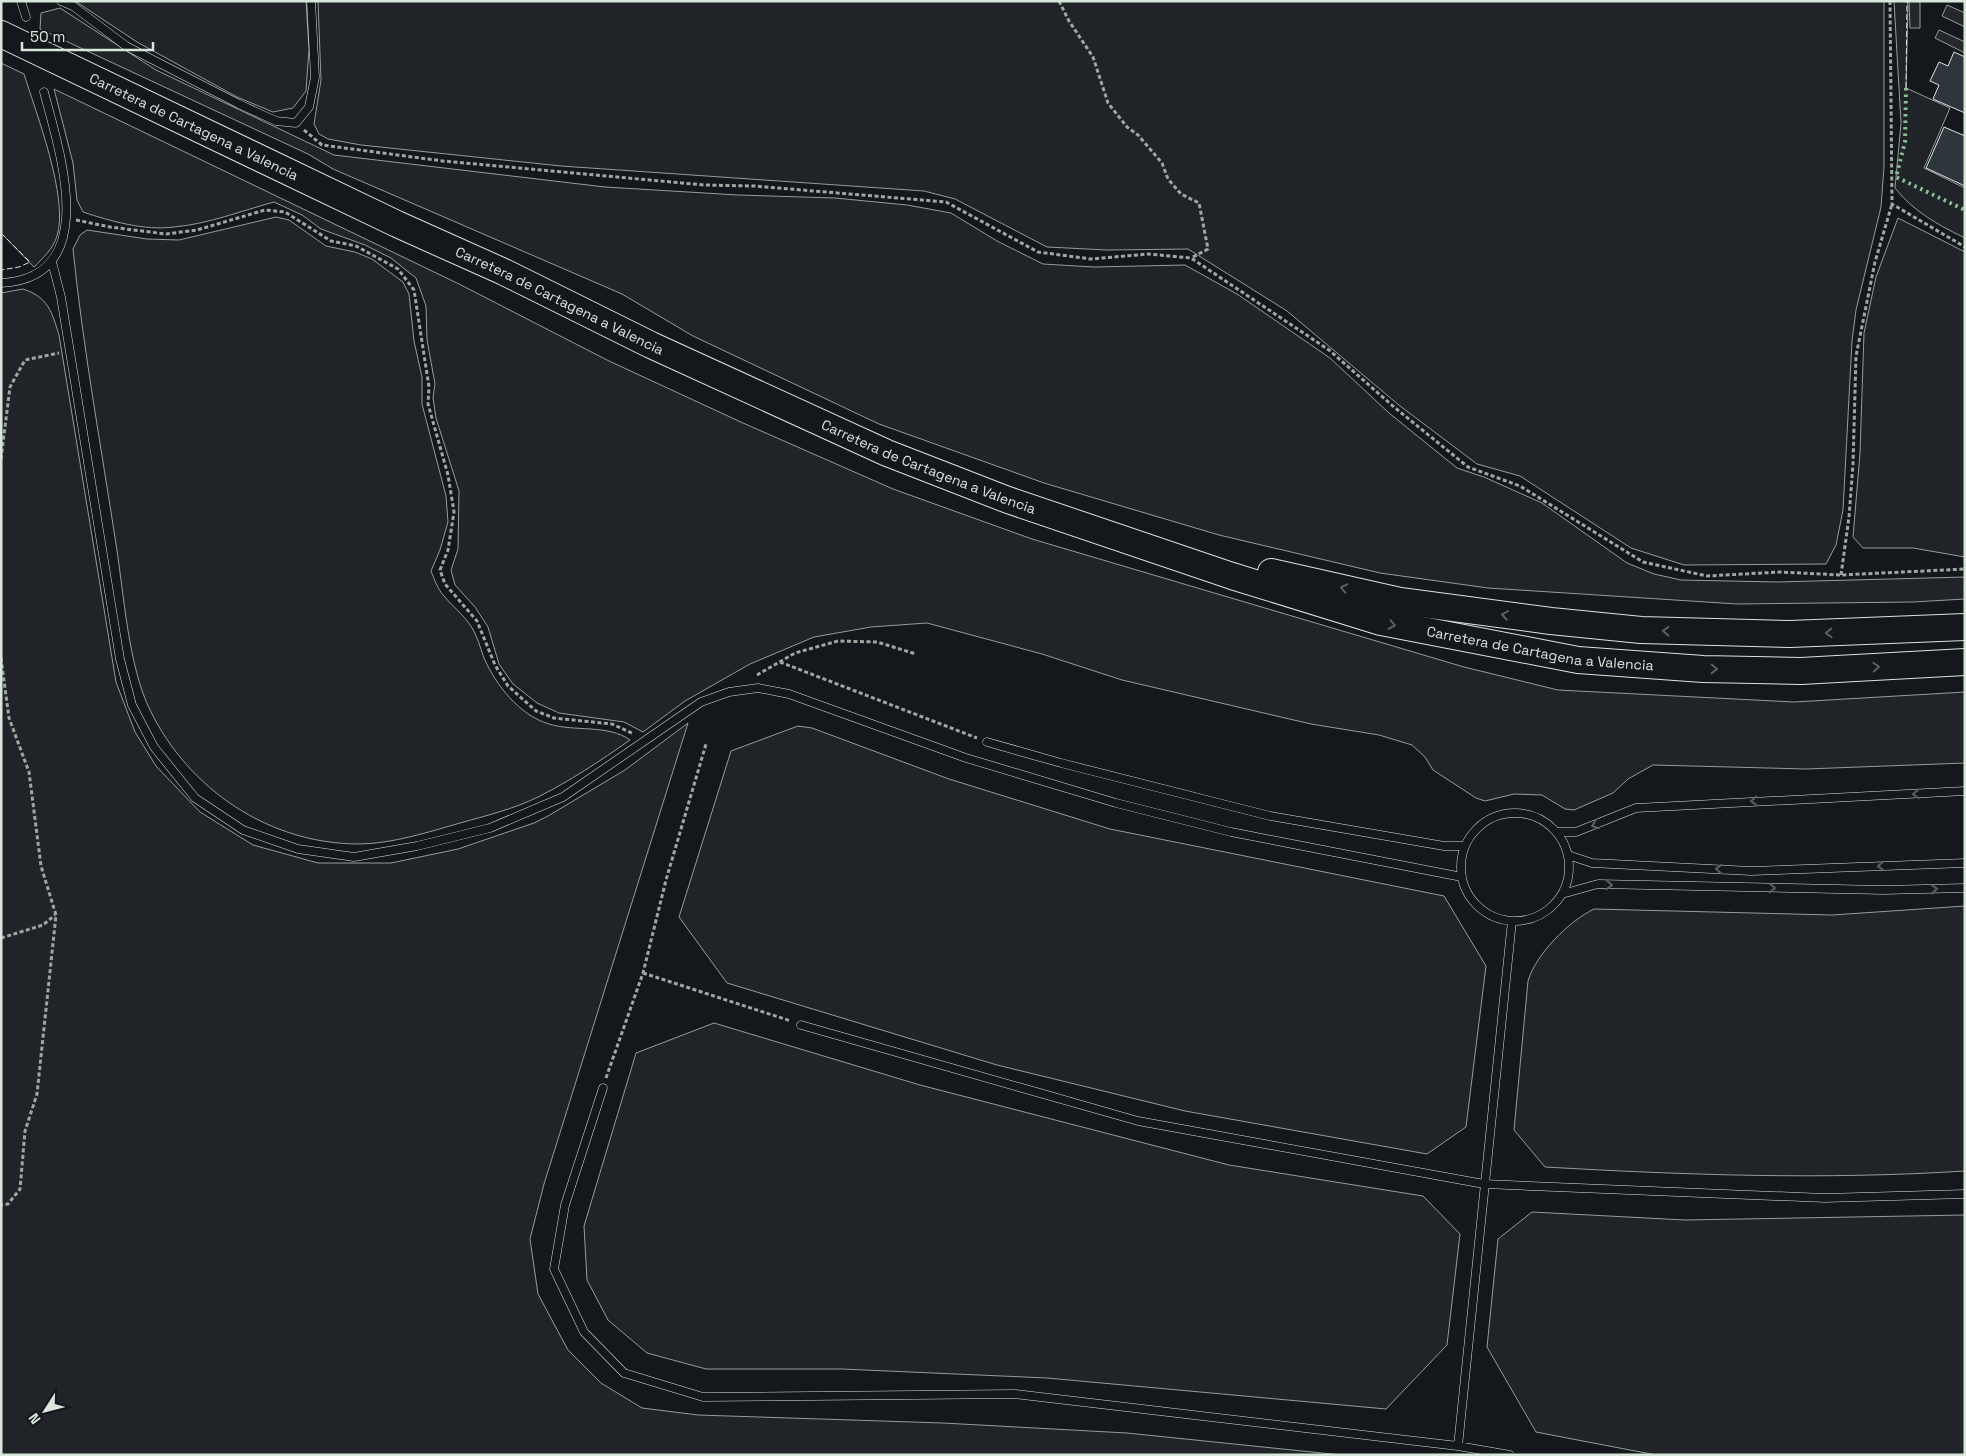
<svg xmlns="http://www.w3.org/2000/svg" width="1966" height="1456" font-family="'Space Grotesk',sans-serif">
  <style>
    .green { fill: #202428; stroke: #939e99 }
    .parking { fill: #24282b; stroke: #939e99 }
    .building { fill: #2c363c; stroke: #d8e6dc }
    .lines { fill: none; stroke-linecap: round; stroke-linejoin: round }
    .service-casing { stroke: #d8e6dc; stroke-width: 9 }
    .trunk-casing { stroke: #d8e6dc; stroke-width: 28 }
    .path { stroke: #9da8a2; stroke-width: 3; stroke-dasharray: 4 2.5; stroke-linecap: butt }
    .service { stroke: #14181c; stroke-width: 8 }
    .trunk { stroke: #14181c; stroke-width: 26 }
    .hedge { stroke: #8ac095; stroke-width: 4; stroke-dasharray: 2.5 4; stroke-linecap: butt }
    .fence { stroke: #d8e6dc; stroke-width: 1; stroke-dasharray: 6 2.5; stroke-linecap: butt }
    .oneway { stroke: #59605f }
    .labels { text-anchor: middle; stroke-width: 4; stroke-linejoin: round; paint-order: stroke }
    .street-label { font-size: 14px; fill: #d8e6dc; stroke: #14181c }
  </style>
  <rect width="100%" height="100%" fill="#14181c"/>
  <path class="green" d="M75,1H306L309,49L306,91L293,108L273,112L237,97L137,42Z
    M318,1H1884V167L1881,207L1856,310L1852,341L1843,510L1836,545L1826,564L1684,565L1631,548L1520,476L1477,464L1400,406L1287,311L1188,249L1107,250L1047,247L955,199L924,191L561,166L361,145L328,139L319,134L314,124L321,80Z
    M1894,1H1907L1908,5L1906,88L1950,108L1924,168L1965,188V238C1938,225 1913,211 1895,188L1901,123Z
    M60,8L156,70L334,155L605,187L738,195L835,198L907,205L951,213L997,241L1043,264L1094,267L1185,265L1237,294L1330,358L1389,413L1457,468L1484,477L1542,503L1627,563L1654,574L1681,580L1777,582L1965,577V599L1913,602L1737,604L1488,588L1380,573L1219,535L1044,483L879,424L693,336L622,294L333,169L308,154L40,29L41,13Z
    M1,63L24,74C36,113 69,198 57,236C53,249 43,258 34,267L1,233Z
    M54,89L459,284L609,361L743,423L893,489L1032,539L1464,667L1558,690L1794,702L1965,692V763L1806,769L1653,765L1628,779L1613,793L1574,810L1565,809L1542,795L1514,794L1485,801L1476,798L1433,770L1425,757L1412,745L1379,735L1311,724L1122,680L1042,654L927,623L871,627L814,637L750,664L685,701L643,732L624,722L559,713L537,703L513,684L499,664L488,627L475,607L455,585L451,570L458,549L459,491L436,418L433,398L435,384L427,340L426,306L416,278L391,258L365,245L321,229L302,215L274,202C241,211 208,224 174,227C145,231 110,221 83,212L77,200L73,163Z
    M276,217L289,220L326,246L355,252L372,259L403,282L409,294L414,341L422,377V404L446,496L448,522L440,550L431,571C434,579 438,589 443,595C452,606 463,614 471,626C477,635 480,647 484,658C496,685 519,715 549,724C574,732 608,724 630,740C600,761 570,781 538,797C514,809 485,816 460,823C429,832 391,844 359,844C270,844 189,790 150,710C128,665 124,594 116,544C101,446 83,348 73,249L80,235L87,230L147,239L179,240Z
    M1898,218L1965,252V557L1913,548H1863L1853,537L1860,453L1864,333L1876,277Z
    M23,289C48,297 52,312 59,335L116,682L135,732L156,766L200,812L253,845L318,863H391L458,849L534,823L548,816L625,770L688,723L544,1184L530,1239L538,1294L568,1350L601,1383L642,1408L698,1415L943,1423L1127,1433L1341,1455H1V293Z
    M798,726L812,728L949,779L1110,829L1444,896L1486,966L1466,1127L1427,1154L1185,1111L997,1065L727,983L679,917L731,751Z
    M1965,906V1171C1824,1180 1685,1175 1545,1167L1514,1130L1528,981C1536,954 1569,921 1594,909L1832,915Z
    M714,1023L920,1085L1229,1165L1423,1196L1460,1234L1447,1345L1386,1409L1047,1378L842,1369H706L647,1353L608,1320L587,1280L584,1226L636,1053Z
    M1532,1212L1685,1220L1965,1215V1455H1656L1536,1432L1487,1347L1498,1239Z"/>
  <path class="parking" d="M1909,1H1920V28H1910Z
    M1947,5L1965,13V27L1942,16Z
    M1939,30L1965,42V53L1935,38Z"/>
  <path class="building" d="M1954,52L1965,57V113L1933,99L1939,85L1930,81L1939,62L1948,66Z
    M1944,127L1965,136V186L1926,168Z"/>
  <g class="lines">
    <g class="service-casing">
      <path id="service" d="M21,1L26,17
        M61,1L73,6L126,46L239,104L276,121L296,123L309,107L315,77L311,1
        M52,262L61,297L120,659L132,705L154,747L195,798L243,830L298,849L354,857L417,846L490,828L563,797L701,702L729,692L758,688L789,694L966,758L1116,803L1231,832L1462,877
        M1,283C102,278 60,153 44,92
        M987,742L1061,763L1270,816L1444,846H1465
        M1461 867a54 54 0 1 1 108 0a54 54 0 1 1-108 0Z
        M1557,832H1576L1636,808L1965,791
        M1568,855L1592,863L1751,871L1965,863
        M1562,894L1598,884L1883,890L1965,888
        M801,1025L1138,1121L1484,1184L1825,1198L1965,1194
        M603,1088L565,1205L554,1269L584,1332L624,1373L703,1397L1015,1394L1458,1446L1510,1455
        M1458,1446L1512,921"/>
    </g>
    <g class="trunk-casing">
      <g id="trunk">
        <path id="s1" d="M1,34L397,224L504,272L651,345L887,453L1008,500L1232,576L1381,622L1578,660L1703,669L1801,671L1965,662"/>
        <path d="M1271,572L1400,601L1551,621L1641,630L1790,634L1965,627"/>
      </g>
    </g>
    <path class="path" d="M1059,1L1069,21L1093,57L1108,103L1127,127L1138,135L1162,163L1168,179L1181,194L1199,203L1208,249L1191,258
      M1890,1L1892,204L1965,247
      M304,130L322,145L443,161L704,185L754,186L946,202L1038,252L1091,259L1148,254L1191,258L1329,350L1394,407L1468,467L1520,486L1643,562L1707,576L1780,572L1841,575L1965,569
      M76,220L110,227L166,234L197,230L265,210L285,212L331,241L356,246L398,269L414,290L429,387L428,404L448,475L454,512L448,550L440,570L445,584L477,621L495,665L508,686L536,711L554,718L612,724L634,734
      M1,459L10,387L25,360L59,353
      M1841,575L1849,517L1853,464L1856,356L1875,262L1892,204
      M1,658L9,718L29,772L41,866L56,915L37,1094L25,1131L20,1189L8,1204L1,1205
      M780,662L977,738
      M757,675L795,653L838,641L877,642L916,654
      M1,938L43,925L55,915
      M643,973L791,1021
      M606,1078L643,973L666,880L706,744"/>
    <use href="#service" class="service"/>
    <use href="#trunk" class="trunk"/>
    <path class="hedge" d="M1906,88L1905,142L1896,177L1965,210"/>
    <path class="fence" d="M1906,88L1907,1
      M1,233L30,262L19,267L1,270"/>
  </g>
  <defs><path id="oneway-chevron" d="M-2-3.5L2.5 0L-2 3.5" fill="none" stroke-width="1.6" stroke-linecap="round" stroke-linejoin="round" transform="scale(1.25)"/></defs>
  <g class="oneway">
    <use href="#oneway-chevron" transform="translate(1344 588) rotate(-168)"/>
    <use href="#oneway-chevron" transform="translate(1505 615) rotate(-172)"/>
    <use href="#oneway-chevron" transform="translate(1392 625) rotate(12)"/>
    <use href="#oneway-chevron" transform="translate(1666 631) rotate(-177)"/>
    <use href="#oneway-chevron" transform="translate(1829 633) rotate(178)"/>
    <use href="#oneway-chevron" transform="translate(1876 667) rotate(-3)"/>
    <use href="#oneway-chevron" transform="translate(1714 669) rotate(1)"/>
    <use href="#oneway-chevron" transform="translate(1916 794) rotate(177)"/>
    <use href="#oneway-chevron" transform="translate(1754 801) rotate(177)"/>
    <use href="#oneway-chevron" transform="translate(1595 825) rotate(158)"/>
    <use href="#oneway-chevron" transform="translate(1881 866) rotate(178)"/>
    <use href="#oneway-chevron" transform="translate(1719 869) rotate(-177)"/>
    <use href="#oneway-chevron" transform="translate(1609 885) rotate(2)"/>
    <use href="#oneway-chevron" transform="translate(1772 888) rotate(1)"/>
    <use href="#oneway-chevron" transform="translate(1934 889) rotate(-2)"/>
  </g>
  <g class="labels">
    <g class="street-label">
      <text dy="5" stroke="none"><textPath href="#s1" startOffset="214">Carretera de Cartagena a Valencia</textPath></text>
      <text dy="5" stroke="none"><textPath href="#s1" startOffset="619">Carretera de Cartagena a Valencia</textPath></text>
      <text dy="5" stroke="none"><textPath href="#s1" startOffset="1024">Carretera de Cartagena a Valencia</textPath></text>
      <text dy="5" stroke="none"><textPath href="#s1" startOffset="1664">Carretera de Cartagena a Valencia</textPath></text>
    </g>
  </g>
  <rect width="1966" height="1456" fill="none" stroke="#d8e6dc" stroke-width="5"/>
  <g transform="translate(45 1411) rotate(234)" stroke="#14181c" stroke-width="4" paint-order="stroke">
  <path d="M0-4L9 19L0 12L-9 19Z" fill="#d8e6dc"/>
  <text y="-8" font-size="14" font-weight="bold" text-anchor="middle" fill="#d8e6dc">N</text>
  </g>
  <path d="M22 42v8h131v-8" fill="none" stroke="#d8e6dc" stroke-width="2.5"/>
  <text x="30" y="42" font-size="15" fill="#d8e6dc" stroke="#14181c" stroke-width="4" paint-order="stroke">50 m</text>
</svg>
